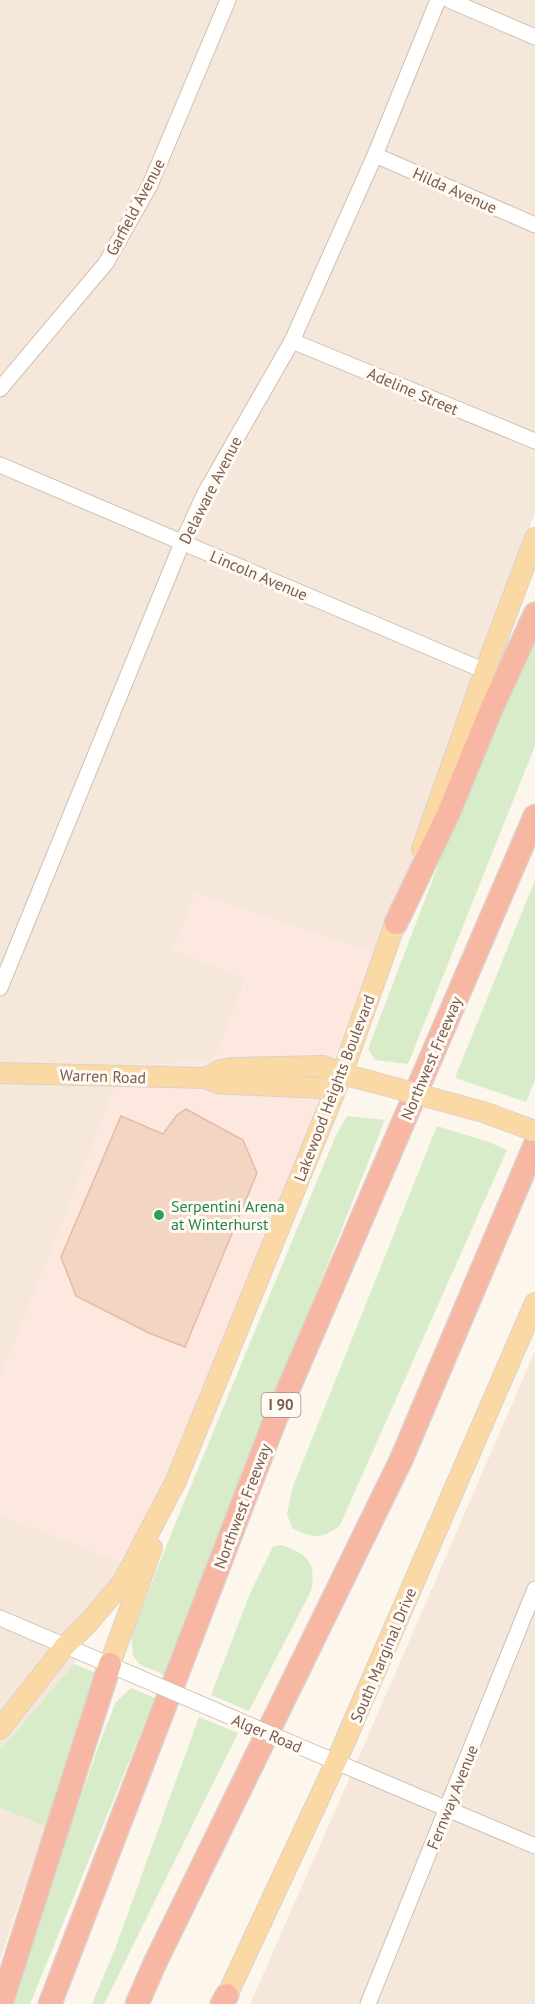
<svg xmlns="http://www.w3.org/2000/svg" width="535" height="2004" font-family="'PT Sans',sans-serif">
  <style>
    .residential { fill: #f5e8da }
    .commercial { fill: #fde8e0 }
    .green { fill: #d8ecc9 }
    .building { fill: #f3d5c3; stroke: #e6bba3; stroke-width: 1.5 }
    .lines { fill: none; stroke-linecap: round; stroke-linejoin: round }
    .minor-casing { stroke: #d1beb0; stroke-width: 17 }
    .major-casing { stroke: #dad1cd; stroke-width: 22 }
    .highway-casing { stroke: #dad1cd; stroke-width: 25 }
    .minor { stroke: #fff; stroke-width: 15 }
    .major { stroke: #fbd9a5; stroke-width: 20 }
    .highway { stroke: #f7b7a3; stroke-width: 22 }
    .minor-bridge-casing { stroke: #d1beb0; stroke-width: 17; stroke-linecap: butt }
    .major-bridge-casing { stroke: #dad1cd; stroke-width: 22; stroke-linecap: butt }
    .minor-bridge { stroke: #fff; stroke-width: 15 }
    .major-bridge { stroke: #fbd9a5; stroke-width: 20 }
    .leisure-dot { fill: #2e9e5b; stroke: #fffaf3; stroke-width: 2 }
    .labels { text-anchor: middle; stroke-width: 6; stroke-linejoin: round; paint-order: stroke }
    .shield { fill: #fffaf3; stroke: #a28b7f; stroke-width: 1.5 }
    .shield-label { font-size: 15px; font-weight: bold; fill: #7a5c4d }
    .street-label { font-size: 16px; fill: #7a5c4d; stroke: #fffaf3 }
    .leisure-label { font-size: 16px; fill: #27864d; stroke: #fffaf3; text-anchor: start }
  </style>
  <rect width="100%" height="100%" fill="#fdf6ec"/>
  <path class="residential" d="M0,0H535V513L486,646L379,955L196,893L173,949L246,979L213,1061L125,1065L0,1378Z
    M535,1351V2004H250L368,1736Z
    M0,1515L122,1562L74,1664L0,1750Z
    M0,1808L45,1826L0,1960Z"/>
  <path class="commercial" d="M196,893L379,955L327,1094L171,1474L122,1562L0,1515V1378L125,1065L212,1061L246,980L173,949Z"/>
  <path class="green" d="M535,630V746L408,1064L375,1060L368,1049L445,847Z
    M535,880V1080L526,1102L455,1078Z
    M347,1116L385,1120L164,1675L139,1664L133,1655L131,1636L171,1534L336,1135Z
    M437,1126L489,1142L507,1150L340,1525C323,1540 312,1538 292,1528L287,1514L292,1489Z
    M281,1545C307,1554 317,1561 311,1591L249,1711L211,1695L251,1591L273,1547Z
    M74,1664L99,1674L45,1826L0,1808V1750Z
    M131,1688L155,1698L30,2004H12L45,1898L103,1734L116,1702Z
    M199,1717L238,1733L104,2004H92L115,1949Z"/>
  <path class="building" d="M186,1109L243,1140L257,1173L185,1347L149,1333L76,1296L61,1257L121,1116L163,1134L177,1115Z"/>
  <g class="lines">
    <g class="minor-casing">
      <path id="minor" d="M449,0L535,37
        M375,155L535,225
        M292,341L535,441
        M0,389L106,263L150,185L228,0
        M0,465L485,671
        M0,988L182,543L205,493L292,341L375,155L438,0
        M0,1618L138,1677
        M303,1748L535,1846
        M368,2004L535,1589"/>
    </g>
    <g class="major-casing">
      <path id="major" d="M422,849L485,671L535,538
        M0,1073L206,1078L218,1083L232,1084L321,1088L342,1074
        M206,1078L220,1070L232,1068L323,1066L342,1074L373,1082
        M110,1664L152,1548
        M0,1729L65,1646L89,1622L123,1582L176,1481L342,1074L400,910
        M223,2004L336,1762L535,1303"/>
    </g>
    <g class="highway-casing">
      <path id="highway" d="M396,923L448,814L493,705L535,614
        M1,2004L110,1664
        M50,2004L275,1420L535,816
        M137,2004L155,1963L401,1460L535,1145
        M222,2004L227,1995"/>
    </g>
    <use href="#minor" class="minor"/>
    <use href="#major" class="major"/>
    <use href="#highway" class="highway"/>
    <g class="minor-bridge-casing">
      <path id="minor-bridge" d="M138,1677L303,1748"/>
    </g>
    <g class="major-bridge-casing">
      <path id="major-bridge" d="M373,1082L483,1112L535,1131"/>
    </g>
    <use href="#minor-bridge" class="minor-bridge"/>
    <use href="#major-bridge" class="major-bridge"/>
  </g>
  <circle class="leisure-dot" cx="159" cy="1215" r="6"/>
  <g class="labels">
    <rect class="shield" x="261.5" y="1393" width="39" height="24" rx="4.5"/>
    <g class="shield-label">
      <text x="281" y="1410">I 90</text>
    </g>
    <g class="street-label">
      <text transform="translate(455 190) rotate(24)" y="6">Hilda Avenue</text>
      <text transform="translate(135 207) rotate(-62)" y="6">Garfield Avenue</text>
      <text transform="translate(413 391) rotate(23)" y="6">Adeline Street</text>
      <text transform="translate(210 490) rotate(-63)" y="6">Delaware Avenue</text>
      <text transform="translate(259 575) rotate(23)" y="6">Lincoln Avenue</text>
      <text transform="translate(431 1058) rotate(-67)" y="6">Northwest Freeway</text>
      <text transform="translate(103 1076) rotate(2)" y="6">Warren Road</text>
      <text transform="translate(334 1088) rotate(-69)" y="6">Lakewood Heights Boulevard</text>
      <text transform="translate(242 1506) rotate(-69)" y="6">Northwest Freeway</text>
      <text transform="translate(383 1655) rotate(-67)" y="6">South Marginal Drive</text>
      <text transform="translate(267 1733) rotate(23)" y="6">Alger Road</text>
      <text transform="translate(452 1797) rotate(-68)" y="6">Fernway Avenue</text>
    </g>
    <g class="leisure-label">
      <text x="171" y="1212">Serpentini Arena<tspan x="171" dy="18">at Winterhurst</tspan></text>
    </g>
  </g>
</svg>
